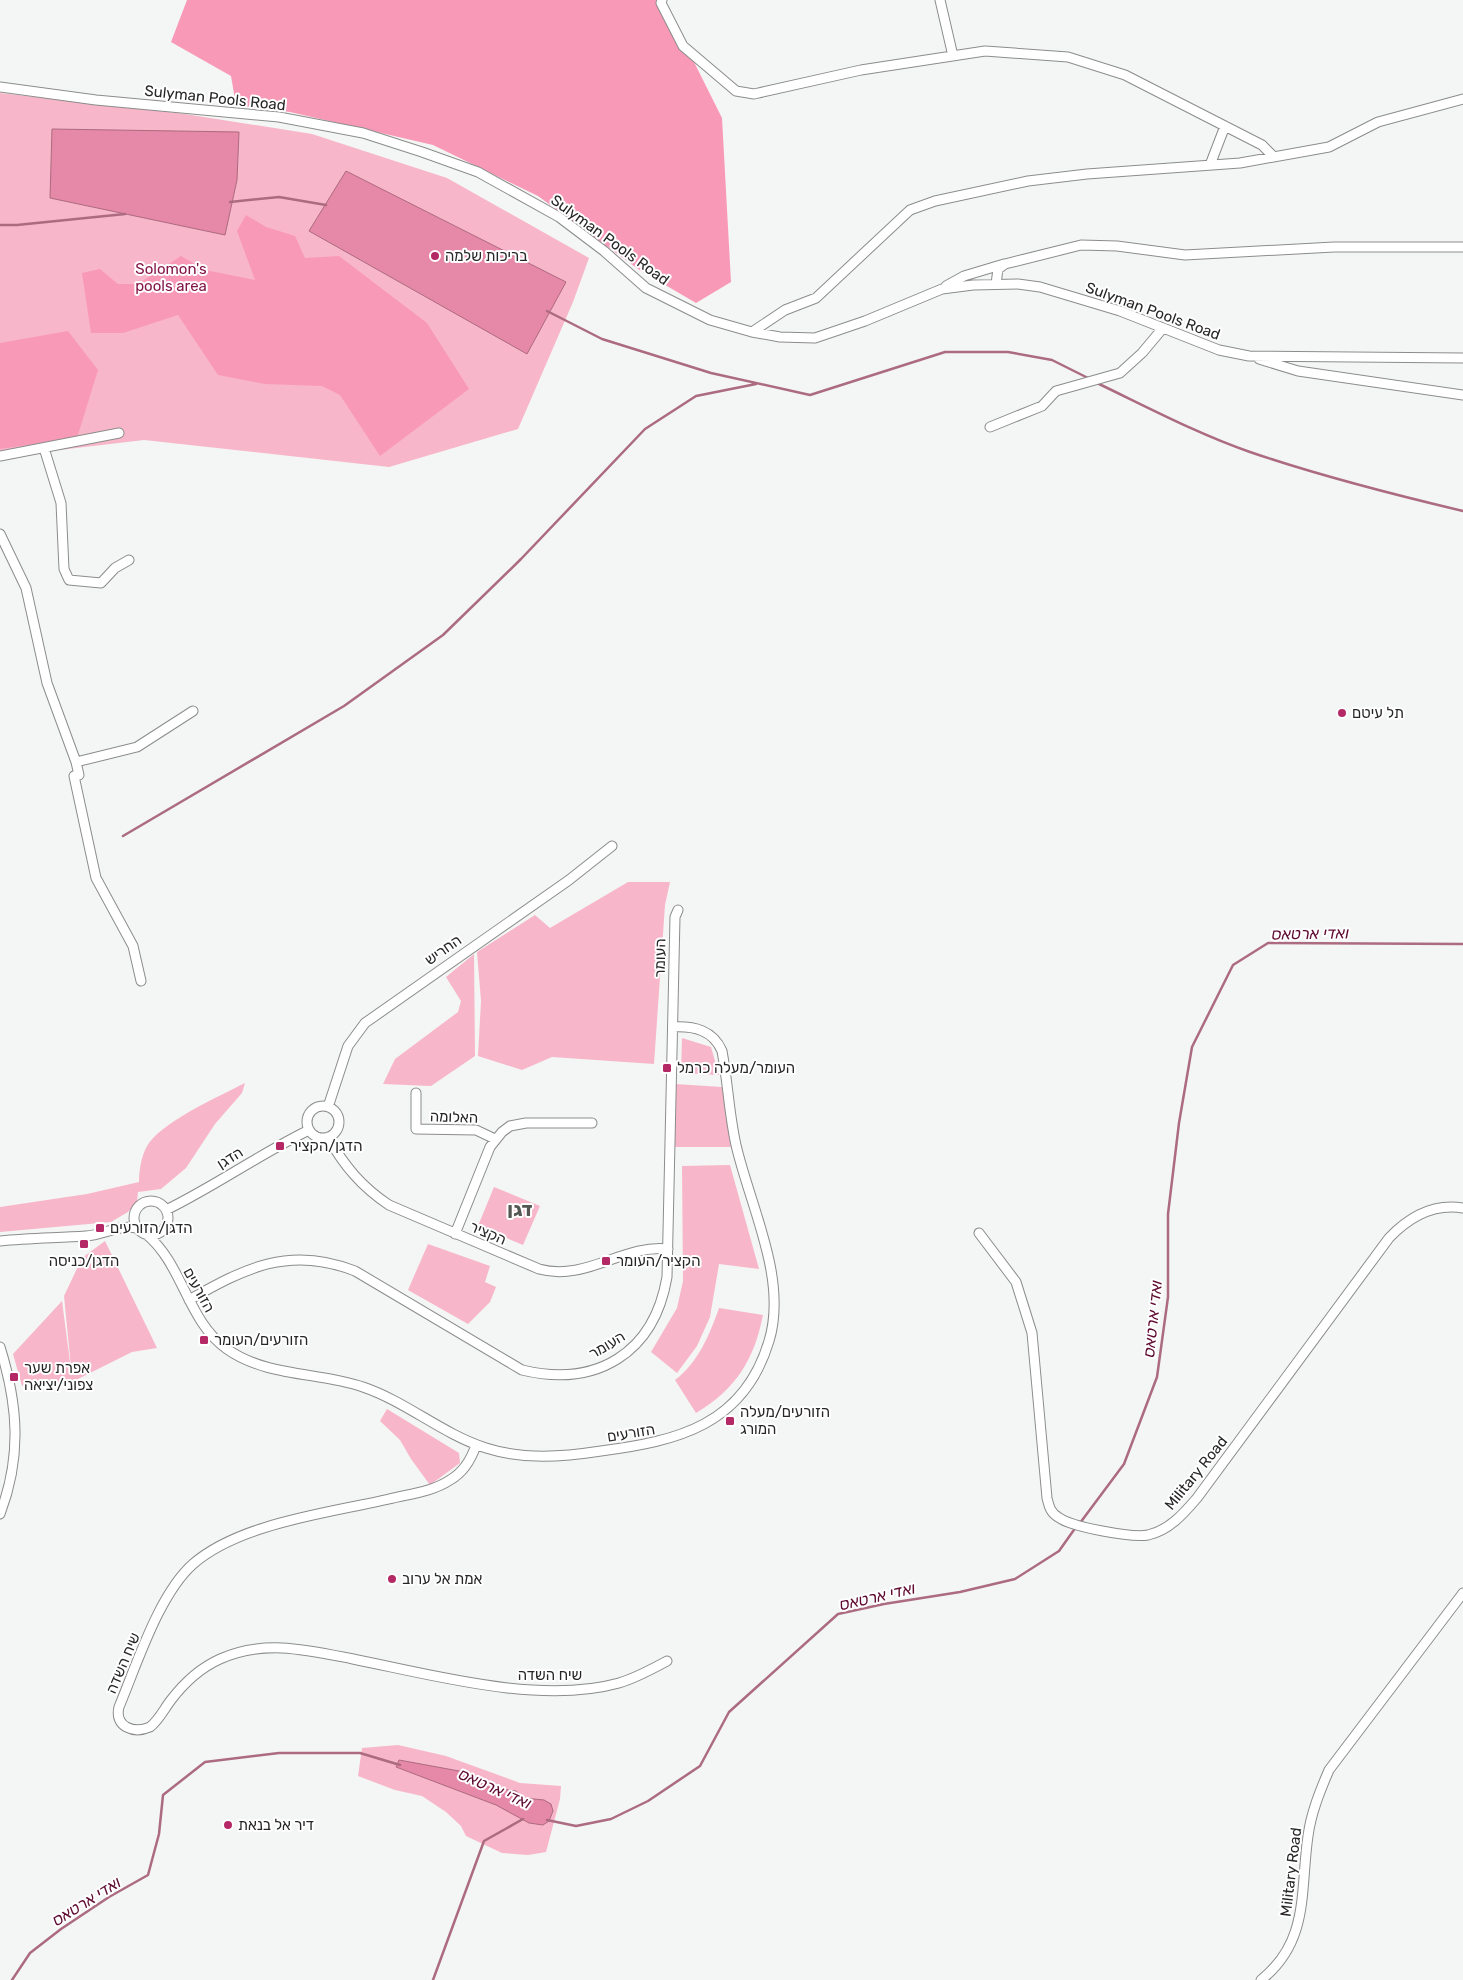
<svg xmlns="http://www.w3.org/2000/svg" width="1463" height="1980" font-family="Rubik,Heebo,sans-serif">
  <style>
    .green { fill: #f8b6ca }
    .forest { fill: #f999b8 }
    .water { fill: #e688a7; stroke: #ac6b80 }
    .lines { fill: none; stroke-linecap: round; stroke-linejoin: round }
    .stream { stroke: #ac6b80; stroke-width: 2.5 }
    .minor-casing { stroke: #8b8d8b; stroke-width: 11 }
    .minor { stroke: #fff; stroke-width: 9 }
    .poi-dot { fill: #b32865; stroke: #fff; stroke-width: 2 }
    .labels { text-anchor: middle; stroke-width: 4; stroke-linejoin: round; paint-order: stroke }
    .street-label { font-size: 15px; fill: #262726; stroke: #fff }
    .poi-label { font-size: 15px; fill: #262726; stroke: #fff; text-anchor: start }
    .park-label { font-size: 15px; fill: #851649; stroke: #fff }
    .water-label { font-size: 16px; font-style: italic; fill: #5e0a31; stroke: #fff }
    .district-label { font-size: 20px; font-weight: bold; fill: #545654; stroke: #fff }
  </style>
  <rect width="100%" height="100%" fill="#f3f6f4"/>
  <path class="green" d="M0,93L185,114L312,134L447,178L589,258L573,302L518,429L389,467L144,440L0,457Z
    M628,882H670L665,905L654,1064L552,1057L522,1070L478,1056L481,1001L477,952L535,915L550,928Z
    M474,954L475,1056L431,1086L383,1084L395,1059L458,1012L461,1001L446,977Z
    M682,1038L711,1047L719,1075L681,1073Z
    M245,1083L242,1093L215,1124L186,1168L161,1189L138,1192L137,1202L128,1212L111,1222L0,1232V1207L87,1194L139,1182C139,1171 141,1158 146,1148C158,1123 220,1096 245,1083Z
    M675,1084L722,1087L731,1147H674Z
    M730,1165L759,1269L719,1264L710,1317L697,1346L677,1373L651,1352L677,1308L683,1281L682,1166Z
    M494,1187L540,1206L523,1245L478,1226Z
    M105,1241L157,1348L132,1352L72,1382L22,1386L13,1354L62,1301L72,1377L64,1296L82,1258Z
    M428,1244L490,1266L485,1282L496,1287L490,1302L468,1324L408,1290Z
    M719,1308L763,1315C754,1360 736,1389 696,1413L675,1380C698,1363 710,1334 719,1308Z
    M387,1409L459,1453L460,1463L430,1485L411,1459L400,1440L380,1421Z
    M398,1745L446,1756L520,1783L561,1786L560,1799L546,1852L528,1855L502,1853L466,1836L461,1826L446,1812L422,1796L395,1790L358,1776L362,1748Z"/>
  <path class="forest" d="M187,0H663L722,118L731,282L696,303L638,269L538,196L433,145L290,112L236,105L231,76L171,42Z
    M246,215L266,227L295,236L305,258L339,256L427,323L469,389L380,456L340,395L322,386L265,384L218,375L178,315L123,333H91L82,273L100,269L118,284H138L181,256L205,270L255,280L237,231Z
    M68,331L98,370L77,438L0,449V343Z"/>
  <path class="water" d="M52,129L239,132L237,180L225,235L50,198Z
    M346,171L566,282L527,354L309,231Z
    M399,1760L470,1773L488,1787L516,1791L524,1798L544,1800L551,1804L553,1811L549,1821L543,1825L529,1823L496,1805L396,1767Z"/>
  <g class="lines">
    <path class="stream" d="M230,202L279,197L326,205
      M0,225H17L125,214
      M547,311L602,339L711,373L810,395L945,352H1008L1052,360L1090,379
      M1097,383C1147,407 1198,434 1250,452C1320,476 1391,494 1463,511
      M123,836L344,706L443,635L521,559L645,429L696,396L756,384
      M1080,1523L1124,1464L1157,1377L1168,1297V1214L1179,1123L1192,1047L1233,965L1268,943L1463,944
      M547,1820L576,1826L611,1819L648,1801L700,1766L729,1712L838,1614L884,1604L960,1592L1015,1579L1059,1551L1076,1527
      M12,1980L30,1953L61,1929L109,1897L148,1875L159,1834L163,1795L205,1762L279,1753H360L400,1765
      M433,1980L484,1841L523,1819"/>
    <g class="minor-casing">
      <path id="minor" d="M662,0L661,3L683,46L736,91L754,94L861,70L985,51L1068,57L1125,75L1262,145L1274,157
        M940,0L953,56
        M0,87L96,100L279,117L363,133L422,152L478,172L559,217L604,251L646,288L710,320L752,332L780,337L815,338L865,321L942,289L973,285L1018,284L1040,287L1120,311L1219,350L1249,356L1463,358
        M1210,165L1225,126
        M996,284L998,269L1005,264L1081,245L1117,246L1185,255L1334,247H1463
        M946,286L964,276L1004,264
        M752,332L785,310L816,298L910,210L935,201L1028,181L1087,174L1240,163L1329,147L1378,122L1463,99
        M1259,359L1298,371L1463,395
        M990,427L1042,406L1056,391L1120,373L1142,353L1163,328
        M44,448L61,503L64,569L69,580L101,583L115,568L129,560
        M0,456L119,433
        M0,534L26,588L47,683L76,762
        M141,981L133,946L96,878L74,776L79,775L76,762L137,747L193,711
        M416,1093V1129L476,1130L495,1139
        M307 1122a16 16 0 1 1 32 0a16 16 0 1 1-32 0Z
        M328,1107L348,1046L365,1023L569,880L612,846
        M328,1137C344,1166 362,1187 389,1205L539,1269C586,1282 623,1244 668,1249
        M134 1218a17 17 0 1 1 34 0a17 17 0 1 1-34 0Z
        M166,1210C215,1186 260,1154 309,1130
        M979,1233L1016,1282L1032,1333L1047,1498C1049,1506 1050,1512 1058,1517C1071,1527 1132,1538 1148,1535C1170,1530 1184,1513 1197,1498L1389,1238C1409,1217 1433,1203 1463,1208
        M146,1234C183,1264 187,1321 227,1349C266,1377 320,1372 363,1387C407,1402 442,1434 486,1448C524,1460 562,1457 601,1451C678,1441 744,1425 769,1341C788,1279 750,1206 736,1145C729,1114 728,1083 722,1051C713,1030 694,1026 673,1027
        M455,1234L490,1147L502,1132L510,1126L526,1123H592
        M0,1241C29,1238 57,1238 86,1236C104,1235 121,1223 139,1229
        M189,1300C245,1268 290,1245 355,1271L522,1370C597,1388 654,1353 667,1277L675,917L678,910
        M0,1347C18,1405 22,1456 0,1514
        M476,1445C471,1460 464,1472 450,1480C432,1492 409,1494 389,1499C329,1513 240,1523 193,1564C159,1594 137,1664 119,1707C114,1727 134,1734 150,1727C159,1720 164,1709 171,1700C184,1683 200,1668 220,1659C264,1639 308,1650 353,1659C433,1675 540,1705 619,1683C636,1678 652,1669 667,1661
        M1261,1980C1310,1941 1300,1890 1308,1836C1311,1813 1320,1791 1329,1770L1463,1593"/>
    </g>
    <use href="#minor" class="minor"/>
  </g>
  <g class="poi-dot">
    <circle cx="435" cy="256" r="5"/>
    <circle cx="1342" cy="713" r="5"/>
    <rect x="662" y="1063" width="10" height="10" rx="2.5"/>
    <rect x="275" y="1141" width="10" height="10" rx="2.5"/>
    <rect x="95" y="1223" width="10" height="10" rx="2.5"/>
    <rect x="79" y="1239" width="10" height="10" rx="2.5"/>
    <rect x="601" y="1256" width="10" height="10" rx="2.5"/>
    <rect x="199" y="1335" width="10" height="10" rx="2.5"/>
    <rect x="9" y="1372" width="10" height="10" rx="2.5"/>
    <rect x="725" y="1416" width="10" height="10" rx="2.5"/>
    <circle cx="392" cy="1579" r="5"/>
    <circle cx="228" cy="1825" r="5"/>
  </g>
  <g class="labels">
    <g class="street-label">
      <text transform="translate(215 98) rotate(6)" y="5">Sulyman Pools Road</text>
      <text transform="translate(610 240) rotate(36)" y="5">Sulyman Pools Road</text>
      <text transform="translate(1153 311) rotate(20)" y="5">Sulyman Pools Road</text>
      <text transform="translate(443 950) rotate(-35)" y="5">החריש</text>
      <text transform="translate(660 958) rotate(-89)" y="5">העומר</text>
      <text transform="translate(454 1117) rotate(2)" y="5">האלומה</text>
      <text transform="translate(230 1158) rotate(-32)" y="5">הדגן</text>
      <text transform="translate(488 1233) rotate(23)" y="5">הקציר</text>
      <text transform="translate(199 1290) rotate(61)" y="5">הזורעים</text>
      <text transform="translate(607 1345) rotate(-31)" y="5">העומר</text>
      <text transform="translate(631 1433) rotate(-9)" y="5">הזורעים</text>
      <text transform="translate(1196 1473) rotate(-51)" y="5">Military Road</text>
      <text transform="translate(123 1663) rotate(-67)" y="5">שיח השדה</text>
      <text x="550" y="1680">שיח השדה</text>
      <text transform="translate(1291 1872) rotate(-83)" y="5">Military Road</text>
    </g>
    <g class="poi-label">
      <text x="445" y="261">בריכות שלמה</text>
      <text x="1352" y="718">תל עיטם</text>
      <text x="677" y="1073">העומר/מעלה כרמל</text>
      <text x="290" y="1151">הדגן/הקציר</text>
      <text x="110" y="1233">הדגן/הזורעים</text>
      <text x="84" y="1266" text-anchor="middle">הדגן/כניסה</text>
      <text x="616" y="1266">הקציר/העומר</text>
      <text x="214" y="1345">הזורעים/העומר</text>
      <text x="24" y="1373">אפרת שער<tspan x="24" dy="17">צפוני/יציאה</tspan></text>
      <text x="740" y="1417">הזורעים/מעלה<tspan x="740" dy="17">המורג</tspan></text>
      <text x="402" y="1584">אמת אל ערוב</text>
      <text x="238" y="1830">דיר אל בנאת</text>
    </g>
    <g class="park-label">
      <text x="171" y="274">Solomon's<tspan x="171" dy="17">pools area</tspan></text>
    </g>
    <g class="water-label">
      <text transform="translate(1310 933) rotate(-1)" y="6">ואדי ארטאס</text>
      <text transform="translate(1152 1319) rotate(-84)" y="6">ואדי ארטאס</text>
      <text transform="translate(877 1596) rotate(-13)" y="6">ואדי ארטאס</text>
      <text transform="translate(495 1788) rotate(24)" y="6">ואדי ארטאס</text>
      <text transform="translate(86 1901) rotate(-32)" y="6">ואדי ארטאס</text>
    </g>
    <g class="district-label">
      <text x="520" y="1216">דגן</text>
    </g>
  </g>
</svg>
